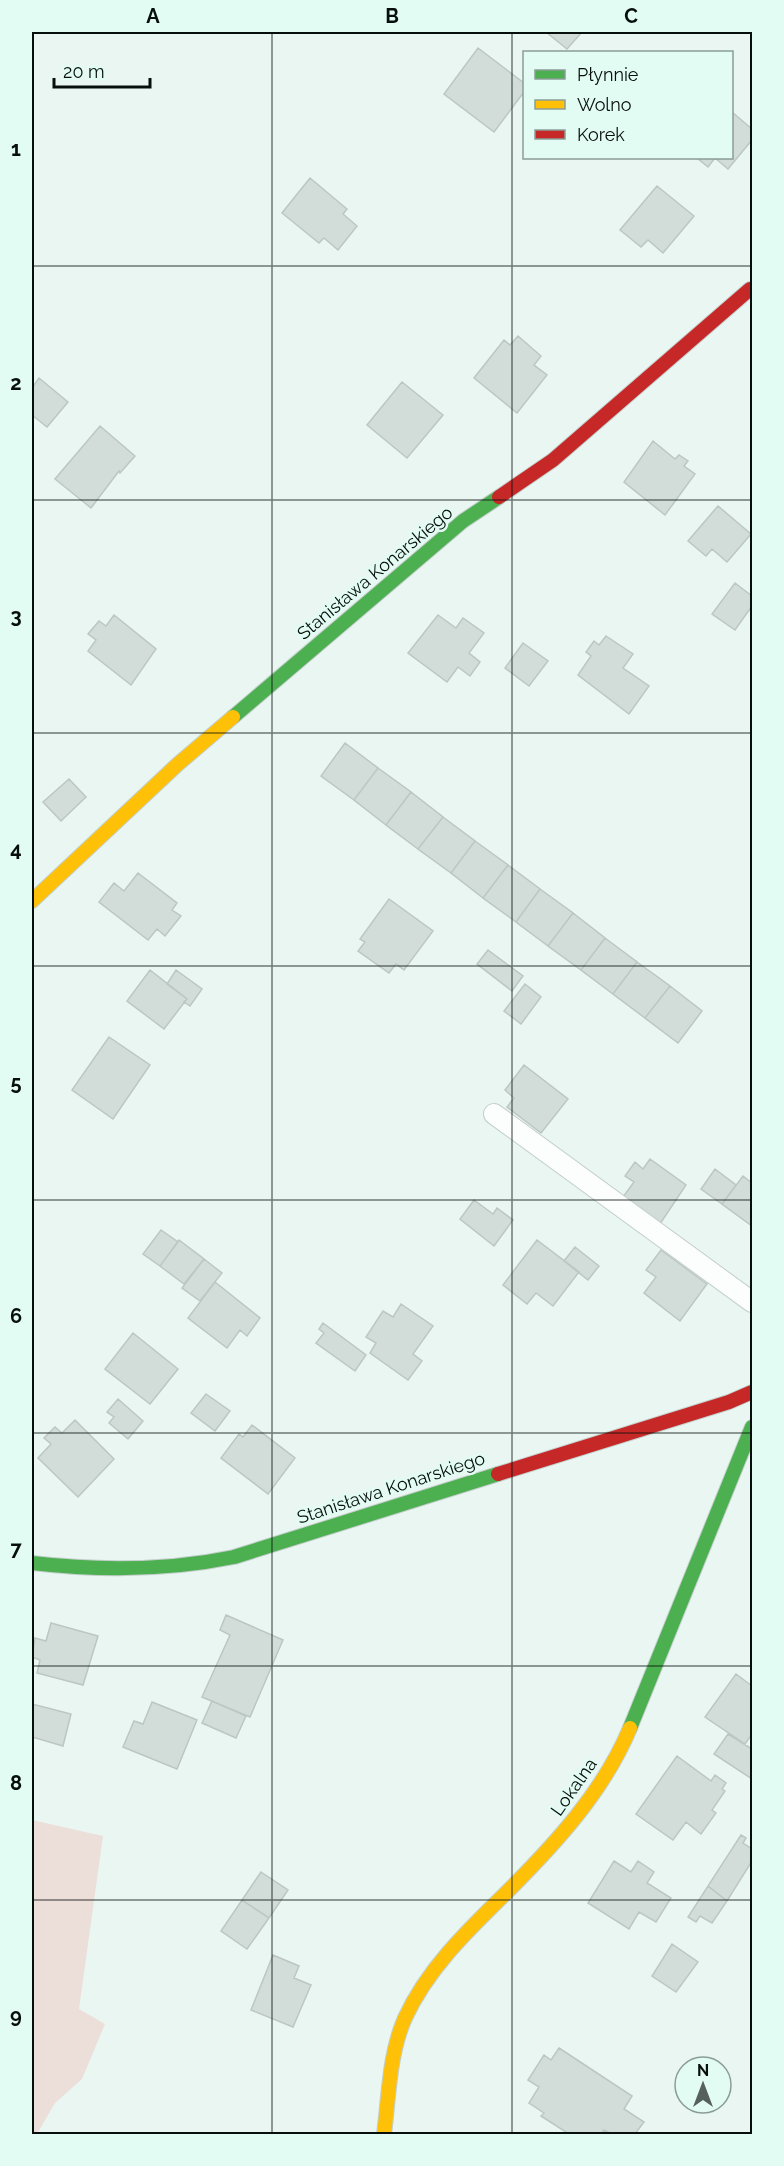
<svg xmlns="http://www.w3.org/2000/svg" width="784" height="2166" font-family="Raleway,sans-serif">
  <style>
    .grass { fill: #ecdfda }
    .building { fill: #d2ddd9; stroke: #bcc6c3; stroke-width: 1.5 }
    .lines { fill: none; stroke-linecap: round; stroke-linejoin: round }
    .lane-casing { stroke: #c4cfcc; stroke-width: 22 }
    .fast-casing { stroke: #c4cfcc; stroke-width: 16 }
    .slow-casing { stroke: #c4cfcc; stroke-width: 16 }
    .jam-casing { stroke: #c4cfcc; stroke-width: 16 }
    .lane { stroke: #fcfefd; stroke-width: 20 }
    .fast { stroke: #4caf50; stroke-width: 14 }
    .slow { stroke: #ffc107; stroke-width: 14 }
    .jam { stroke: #c62828; stroke-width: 14 }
    .grid { fill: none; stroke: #070f0c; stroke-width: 1.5; stroke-opacity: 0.55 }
    .labels { text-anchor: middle; stroke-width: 5; stroke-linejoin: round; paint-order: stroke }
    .street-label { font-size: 18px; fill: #070f0c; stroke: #e3fcf3 }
    .neatline { fill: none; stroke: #070f0c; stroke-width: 2 }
    .grid-label { font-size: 20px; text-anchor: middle; font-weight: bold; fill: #070f0c }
  </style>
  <rect width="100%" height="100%" fill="#e9f6f2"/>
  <path class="grass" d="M32,1820L103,1836L79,2009L105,2024L82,2079L55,2103L37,2134H32Z"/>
  <path class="building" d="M546,32H582L567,49Z
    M478,48L524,83V92L494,132L444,94Z
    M732,112L752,129V140L728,169L715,158L708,167L697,158H732Z
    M310,178L347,209L343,214L357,226L338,250L324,238L319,243L282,213Z
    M657,186L694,216L663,253L648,240L641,247L620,230Z
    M518,336L541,356L534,365L547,375L517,413L474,378L504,340L510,345Z
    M39,378L68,402L47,427L32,415V388Z
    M402,382L443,415L407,458L367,425Z
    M100,426L135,456L120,473L119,471L91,508L55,479Z
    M653,441L675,459L679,455L688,461L684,466L695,474L665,515L624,482Z
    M718,506L751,534L727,562L712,549L706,556L688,541Z
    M735,583L752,596V606L735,630L712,614Z
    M114,615L156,649L131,685L88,651L96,640L88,634L99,621L106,626Z
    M438,615L456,628L463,618L484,633L469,653L480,662L470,676L458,667L447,682L408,653Z
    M606,636L633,654L623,668L649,686L629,714L578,675L591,656L586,652L594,641L599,645Z
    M523,643L548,661L529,686L505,668Z
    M345,743L378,768L354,800L321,776Z
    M378,768L411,792L386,825L354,800Z
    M69,779L86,797L61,821L43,802Z
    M411,792L443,817L418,849L386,825Z
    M443,817L475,841L451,873L418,849Z
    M475,841L508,865L483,898L451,873Z
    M508,865L540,889L516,922L483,898Z
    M138,873L177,903L172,910L181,916L165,936L157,929L148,940L99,902L114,883L124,891Z
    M540,889L573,913L548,946L516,922Z
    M389,899L433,931L404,970L396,964L389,973L358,951L365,942L360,939Z
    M573,913L605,938L581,970L548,946Z
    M605,938L637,962L613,994L581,970Z
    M488,950L523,976L512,991L477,964Z
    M637,962L670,986L645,1018L613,994Z
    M150,970L187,999L164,1029L127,1001Z
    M176,970L202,989L190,1006L184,1002L187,999L167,984Z
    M525,984L541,997L521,1024L504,1011Z
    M670,986L702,1011L678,1043L645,1018Z
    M109,1037L150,1065L113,1119L72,1090Z
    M524,1065L568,1099L541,1133L507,1107L514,1098L505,1090Z
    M650,1159L686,1185L660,1224L623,1197L634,1182L625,1176L635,1162L643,1169Z
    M715,1169L736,1185L722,1204L701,1189Z
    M743,1176L752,1183V1226L722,1204Z
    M474,1200L493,1214L497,1208L513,1220L494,1246L460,1219Z
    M161,1230L178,1242L160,1266L143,1254Z
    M179,1240L204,1259L184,1284L160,1266Z
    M537,1240L579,1272L553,1306L536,1293L527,1304L503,1285Z
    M575,1247L599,1266L588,1280L564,1261Z
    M661,1250L707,1284L680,1321L644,1293L656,1277L646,1270Z
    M204,1259L222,1273L200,1301L182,1288Z
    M215,1282L260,1318L247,1336L240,1330L227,1348L188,1318Z
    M401,1304L433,1326L413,1354L422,1361L408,1380L370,1353L376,1343L366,1337L383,1311L393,1317Z
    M323,1323L366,1355L355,1371L316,1343L324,1333L319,1329Z
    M133,1333L178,1369L150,1404L105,1369Z
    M206,1394L230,1411L215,1431L191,1413Z
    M118,1399L143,1421L128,1439L109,1423L114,1417L107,1412Z
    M75,1420L114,1459L78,1497L38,1458L51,1444L44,1438L55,1427L62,1433Z
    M252,1425L295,1458L268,1494L221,1458L239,1434L243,1437Z
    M226,1615L283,1640L250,1717L202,1697L230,1635L220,1630Z
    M51,1623L98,1636L83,1685L37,1673L40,1660L32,1657L35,1638L46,1641Z
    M736,1674L752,1686V1734L745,1744L705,1717Z
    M212,1701L246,1716L236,1738L202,1723Z
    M152,1702L197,1720L177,1769L123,1747L134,1721L143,1724Z
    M32,1704L71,1714L63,1746L32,1737Z
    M728,1734L752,1749V1779L714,1754Z
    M677,1756L711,1781L715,1775L726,1783L722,1789L725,1791L712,1810L716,1813L701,1834L686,1822L673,1840L636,1814Z
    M741,1835L746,1838L743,1843L752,1849V1861L727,1901L708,1886Z
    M614,1861L631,1872L638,1861L654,1872L647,1883L671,1898L656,1922L639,1912L629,1929L588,1903Z
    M261,1872L288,1890L269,1918L242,1900Z
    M708,1886L727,1901L712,1923L700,1916L696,1922L688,1917Z
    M242,1900L269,1918L247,1949L221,1931Z
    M672,1944L698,1962L676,1992L652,1976Z
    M273,1955L299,1966L294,1978L311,1985L293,2027L251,2010Z
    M559,2048L632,2096L624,2109L644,2122L635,2134H612L604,2130L601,2134H569L541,2116L544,2113L529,2103L539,2087L528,2080L544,2055L551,2060Z"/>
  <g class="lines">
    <g class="lane-casing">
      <path id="lane" d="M494,1114L752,1302"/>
    </g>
    <g class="fast-casing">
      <path id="fast" d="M233,717L463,521L499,497
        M32,1563C101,1571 166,1571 234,1557L498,1474
        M630,1728L752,1427"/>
    </g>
    <g class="slow-casing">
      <path id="slow" d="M32,901L178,764L233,717
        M384,2134C389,2096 389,2054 405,2018C428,1968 469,1929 508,1891C555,1844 604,1791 630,1728"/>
    </g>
    <g class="jam-casing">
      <path id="jam" d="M499,497L553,460L750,289L752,291
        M498,1474L729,1402L752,1392"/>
    </g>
    <use href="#lane" class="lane"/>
    <use href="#fast" class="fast"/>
    <use href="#slow" class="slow"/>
    <use href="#jam" class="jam"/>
  </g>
  <path class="grid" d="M272,32V2134M512,32V2134M32,266H752M32,500H752M32,733H752M32,966H752M32,1200H752M32,1433H752M32,1666H752M32,1900H752"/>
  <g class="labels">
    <g class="street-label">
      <text transform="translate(375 573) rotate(-40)" y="6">Stanisława Konarskiego</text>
      <text transform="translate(391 1488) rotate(-18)" y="6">Stanisława Konarskiego</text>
      <text transform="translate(574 1787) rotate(-55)" y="6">Lokalna</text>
    </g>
  </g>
  <rect width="784" height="2166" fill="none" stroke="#e3fcf3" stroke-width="66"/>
  <rect x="523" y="51" width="210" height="108" fill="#e3fcf3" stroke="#8b9d97" stroke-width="1.5"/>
  <rect x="535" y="70" width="30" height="9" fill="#4caf50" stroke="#8b9d97" stroke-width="1.5"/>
  <text x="577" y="81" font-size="18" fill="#070f0c">Płynnie</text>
  <rect x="535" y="100" width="30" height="9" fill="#ffc107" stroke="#8b9d97" stroke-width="1.5"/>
  <text x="577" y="111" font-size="18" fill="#070f0c">Wolno</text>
  <rect x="535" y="130" width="30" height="9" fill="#c62828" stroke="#8b9d97" stroke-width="1.5"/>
  <text x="577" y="141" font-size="18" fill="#070f0c">Korek</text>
  <g transform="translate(703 2085)"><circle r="28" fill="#e3fcf3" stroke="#8b9d97" stroke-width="1.5"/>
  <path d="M0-4.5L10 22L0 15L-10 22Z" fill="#56605c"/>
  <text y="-9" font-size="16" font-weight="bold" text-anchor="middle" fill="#070f0c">N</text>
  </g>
  <path d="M54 78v9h96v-9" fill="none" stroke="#070f0c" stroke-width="3"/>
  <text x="63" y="78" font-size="18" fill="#070f0c" stroke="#e3fcf3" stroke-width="4.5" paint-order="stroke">20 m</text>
  <rect x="33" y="33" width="718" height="2100" class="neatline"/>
  <g class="grid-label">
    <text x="153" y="23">A</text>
    <text x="392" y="23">B</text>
    <text x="631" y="23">C</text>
    <text x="16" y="156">1</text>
    <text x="16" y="390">2</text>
    <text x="16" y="623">3</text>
    <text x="16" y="856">4</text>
    <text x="16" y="1090">5</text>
    <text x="16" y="1323">6</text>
    <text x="16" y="1556">7</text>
    <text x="16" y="1790">8</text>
    <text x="16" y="2023">9</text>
  </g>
</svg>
